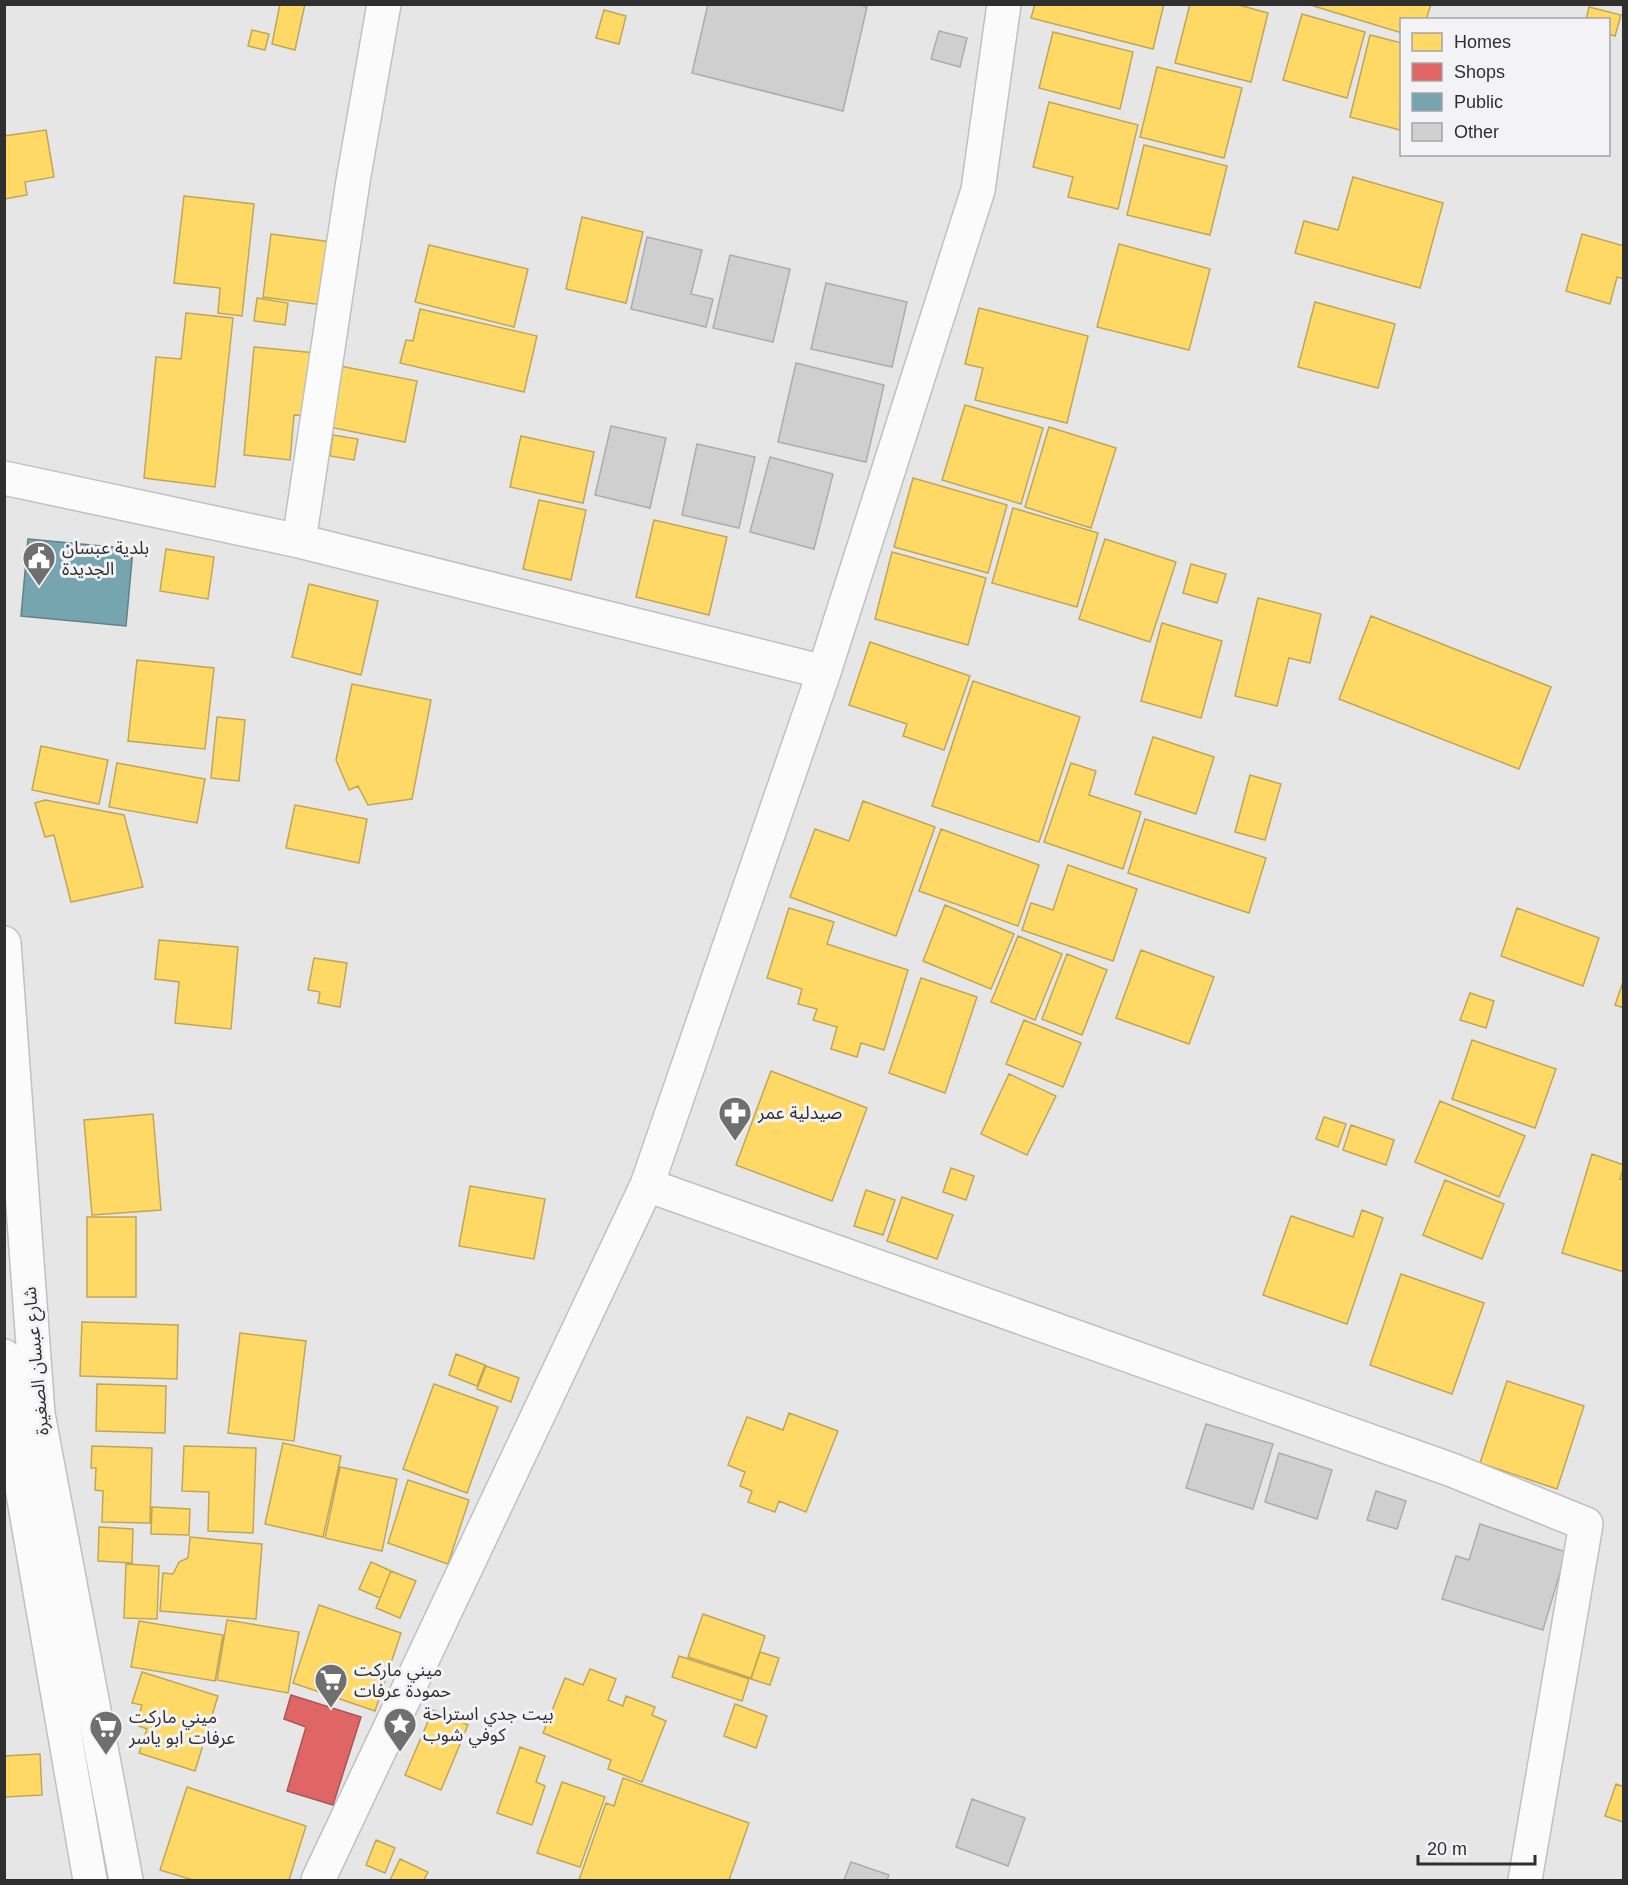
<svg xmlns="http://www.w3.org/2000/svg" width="1628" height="1885" font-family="Arial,'Noto Sans Arabic',sans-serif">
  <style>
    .homes { fill: #ffd966; stroke: #c1a656; stroke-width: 1.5 }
    .shops { fill: #e06666; stroke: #ab5656; stroke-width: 1.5 }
    .public { fill: #76a5af; stroke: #618289; stroke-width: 1.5 }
    .building { fill: #cfcfcf; stroke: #acacac; stroke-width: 1.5 }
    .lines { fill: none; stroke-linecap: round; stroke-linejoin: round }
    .street-casing { stroke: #c0c0c0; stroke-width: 36 }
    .secondary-casing { stroke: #c0c0c0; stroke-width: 36 }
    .street { stroke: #fbfbfb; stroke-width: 33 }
    .secondary { stroke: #fbfbfb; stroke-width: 33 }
    .labels { text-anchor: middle; stroke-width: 6; stroke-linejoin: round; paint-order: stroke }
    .poi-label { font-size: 18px; fill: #2f2f2f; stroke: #f3f3f5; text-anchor: start }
    .street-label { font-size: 18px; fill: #2f2f2f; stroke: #f3f3f5 }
  </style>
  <rect width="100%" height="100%" fill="#e6e6e7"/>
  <path class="homes" d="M280,4H305L295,50L272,44Z
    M1035,4H1164L1153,49L1031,18Z
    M1190,4H1235L1268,13L1251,82L1175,63Z
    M1307,4H1431L1426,20H1402V33Z
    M1589,7L1621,15L1615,36L1608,34V20H1586Z
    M604,10L626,16L619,44L596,38Z
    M1302,14L1365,32L1347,98L1283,80Z
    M252,30L269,34L265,50L248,46Z
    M1053,32L1133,52L1120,109L1039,88Z
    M1370,35L1402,43L1400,130L1350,117Z
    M1157,67L1242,88L1224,158L1140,137Z
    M1049,102L1138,125L1118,209L1068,197L1073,177L1033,167Z
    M46,130L54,177L25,182L27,195L4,199V136Z
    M1144,145L1227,166L1210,235L1127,215Z
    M1353,177L1443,203L1420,288L1295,253L1304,221L1338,230Z
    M184,196L254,204L242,316L218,313L220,288L174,283Z
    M582,217L643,232L626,303L566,289Z
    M271,234L339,243L330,306L263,297Z
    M1582,234L1624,246V279L1617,277L1610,304L1566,291Z
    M1119,244L1210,269L1189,350L1097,327Z
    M429,245L528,269L514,327L415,302Z
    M257,298L288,303L285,325L254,321Z
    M1315,302L1395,324L1378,388L1298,367Z
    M979,308L1088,336L1067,423L975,400L983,368L965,364Z
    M420,309L537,336L524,392L400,363L406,340L413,341Z
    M186,313L233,318L215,487L144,478L156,357L181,359Z
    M254,347L316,353L310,416L294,415L290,460L244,455Z
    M340,366L417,381L405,442L329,427Z
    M965,405L1043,428L1021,504L942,480Z
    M1049,427L1116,448L1091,528L1025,507Z
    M333,435L358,439L354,460L330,456Z
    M521,436L594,452L583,503L510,487Z
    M913,478L1007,505L988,573L894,547Z
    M539,500L586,510L571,580L523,569Z
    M1013,508L1098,533L1077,607L992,583Z
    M654,520L727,537L709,615L636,597Z
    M1105,539L1176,562L1150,642L1079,619Z
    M166,549L214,557L208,599L160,591Z
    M892,552L986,578L968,645L875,619Z
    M1191,564L1226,574L1217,603L1183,593Z
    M309,584L378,601L361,675L292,657Z
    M1258,598L1321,614L1310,663L1289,658L1277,706L1235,696Z
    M1371,616L1551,687L1519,769L1339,699Z
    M1162,623L1222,641L1201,718L1141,701Z
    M870,642L970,676L944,750L903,736L907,724L849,705Z
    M137,660L214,668L205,749L128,741Z
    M973,681L1080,717L1039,842L932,806Z
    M352,684L431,700L412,799L368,805L358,786L349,790L336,760Z
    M217,717L245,720L239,781L211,778Z
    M1153,737L1214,757L1196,814L1135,794Z
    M41,746L108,760L99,804L32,790Z
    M117,763L205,779L197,823L109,807Z
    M1071,763L1096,771L1089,795L1141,812L1123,869L1044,842Z
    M1250,775L1281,784L1265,840L1235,832Z
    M45,800L124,815L143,887L71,902L54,835L45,837L35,803Z
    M863,801L935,827L896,936L790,897L815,829L849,841Z
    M295,805L367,819L359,863L286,848Z
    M1145,819L1266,858L1249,913L1128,873Z
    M941,829L1039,865L1018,926L919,891Z
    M1068,865L1137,889L1113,961L1022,930L1031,903L1053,910Z
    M945,905L1014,934L991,989L923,961Z
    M789,908L834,922L827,944L908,970L884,1050L861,1043L857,1057L831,1049L837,1027L813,1020L817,1009L798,1004L802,989L767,978Z
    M1517,908L1599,938L1583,986L1501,956Z
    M1018,936L1062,954L1035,1020L991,1002Z
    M159,940L238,947L231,1029L175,1023L179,982L155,979Z
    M1141,950L1214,977L1189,1044L1116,1018Z
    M1067,954L1107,970L1082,1035L1042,1019Z
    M314,958L347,963L340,1007L318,1003L320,992L308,990Z
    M921,978L977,997L945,1093L889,1073Z
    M1624,979V1008L1615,1005Z
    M1470,993L1494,1001L1486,1028L1460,1020Z
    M1024,1020L1081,1043L1063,1087L1006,1064Z
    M1472,1040L1556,1069L1535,1128L1452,1099Z
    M771,1071L867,1108L832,1201L736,1165Z
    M1009,1074L1056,1096L1027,1155L981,1134Z
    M1440,1101L1525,1136L1499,1197L1415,1162Z
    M153,1114L161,1210L92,1215L84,1120Z
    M1324,1117L1346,1124L1338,1147L1316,1139Z
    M1351,1125L1394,1140L1386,1165L1343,1150Z
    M1592,1154L1624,1165L1620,1179L1624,1180V1272L1562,1253Z
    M951,1168L974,1176L966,1200L943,1192Z
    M1445,1180L1504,1204L1482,1259L1423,1235Z
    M470,1186L545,1199L534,1259L459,1246Z
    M866,1190L895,1200L883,1235L854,1226Z
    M902,1197L953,1215L937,1259L887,1241Z
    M1362,1210L1383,1218L1347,1324L1263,1295L1291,1216L1353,1237Z
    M87,1217H136V1297H87Z
    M1401,1274L1484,1303L1452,1394L1370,1365Z
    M82,1322L178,1325L177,1379L80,1376Z
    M240,1333L306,1341L294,1441L228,1433Z
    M456,1354L485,1365L477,1386L449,1375Z
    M486,1366L519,1378L511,1402L477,1389Z
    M1507,1381L1584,1406L1557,1489L1480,1463Z
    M97,1384L166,1386L165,1433L96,1431Z
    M434,1384L498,1407L467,1493L403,1469Z
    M789,1413L838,1431L806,1512L779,1501L775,1512L748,1502L752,1491L740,1486L745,1472L728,1465L747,1417L783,1430Z
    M283,1443L341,1456L323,1537L265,1524Z
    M92,1446L152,1448L150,1523L102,1522L103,1491L95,1490L96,1468H91Z
    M184,1446L256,1448L253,1533L208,1531L209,1492L182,1491Z
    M340,1467L397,1479L382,1551L325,1538Z
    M408,1480L469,1500L448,1564L388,1543Z
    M152,1507L190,1509L189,1535L151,1534Z
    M99,1527L133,1529L132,1563L98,1561Z
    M190,1537L262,1544L256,1619L160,1611L163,1573L173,1574L179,1562L188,1558Z
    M371,1562L391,1571L380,1598L359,1589Z
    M126,1564L159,1566L157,1619L124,1618Z
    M391,1571L416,1581L400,1618L376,1608Z
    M319,1605L401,1633L375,1711L293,1683Z
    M703,1614L765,1636L751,1678L688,1657Z
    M227,1620L299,1632L288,1693L217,1680Z
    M139,1621L223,1635L215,1681L131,1667Z
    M760,1652L779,1658L770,1685L751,1679Z
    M679,1656L749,1679L742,1701L672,1677Z
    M590,1669L616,1679L608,1700L623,1706L626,1696L655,1707L652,1715L666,1721L642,1782L608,1769L611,1760L543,1733L565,1678L583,1685Z
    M142,1672L218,1696L195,1771L139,1753L147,1729L136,1725L142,1705L132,1703Z
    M735,1704L767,1716L756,1748L724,1736Z
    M433,1710L468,1725L441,1790L405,1775Z
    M520,1747L545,1756L536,1782L545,1786L532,1825L497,1813Z
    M40,1754L42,1795L4,1797V1756Z
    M623,1778L749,1823L729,1880H579L606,1803L614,1806Z
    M562,1782L605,1797L580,1867L537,1853Z
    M1616,1784L1624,1787L1623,1822L1605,1816Z
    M187,1787L306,1826L289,1880H193L160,1870Z
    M376,1840L395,1848L385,1873L366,1865Z
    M400,1859L428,1872L424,1880H390Z"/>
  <path class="shops" d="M291,1695L361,1717L333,1805L287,1791L306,1727L284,1719Z"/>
  <path class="public" d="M28,539L133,549L126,626L21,616Z"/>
  <path class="building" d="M708,4H856L867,7L843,111L692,73Z
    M939,31L967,38L960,67L931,59Z
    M647,237L702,250L691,294L713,299L706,327L631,309Z
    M730,255L790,269L773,342L713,328Z
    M826,283L907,302L892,367L811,349Z
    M796,363L884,385L866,462L778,442Z
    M611,426L666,438L650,508L595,495Z
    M697,444L755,457L739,528L682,515Z
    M770,457L833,474L814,549L750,532Z
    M1206,1424L1273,1444L1253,1509L1186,1488Z
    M1279,1453L1332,1470L1317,1519L1265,1502Z
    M1376,1491L1406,1501L1397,1529L1367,1520Z
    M1480,1524L1566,1552L1543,1630L1442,1599L1456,1556L1469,1560Z
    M972,1799L1025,1818L1008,1866L956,1847Z
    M851,1862L889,1875L887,1880H844Z"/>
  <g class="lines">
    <g class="street-casing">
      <path id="street" d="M4,478L299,541L824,672L978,190L1004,4
        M299,541L353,181L384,4
        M647,1185L1452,1470L1586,1524L1525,1880
        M318,1880L647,1185L824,672"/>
    </g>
    <g class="secondary-casing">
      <path id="secondary" d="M4,943L38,1414L126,1880
        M4,1356L8,1407L90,1880"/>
    </g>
    <use href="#street" class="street"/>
    <use href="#secondary" class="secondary"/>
  </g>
  <defs>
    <g id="civic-pin" transform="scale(1.725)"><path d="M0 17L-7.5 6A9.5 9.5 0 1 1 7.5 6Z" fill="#6f6f6f" stroke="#f3f3f5"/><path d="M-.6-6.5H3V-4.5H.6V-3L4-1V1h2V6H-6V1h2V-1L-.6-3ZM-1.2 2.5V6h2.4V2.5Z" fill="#fff"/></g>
    <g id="pharmacy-pin" transform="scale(1.725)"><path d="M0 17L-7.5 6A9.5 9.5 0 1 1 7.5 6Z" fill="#6f6f6f" stroke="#f3f3f5"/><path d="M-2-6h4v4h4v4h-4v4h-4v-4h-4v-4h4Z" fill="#fff"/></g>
    <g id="supermarket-pin" transform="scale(1.725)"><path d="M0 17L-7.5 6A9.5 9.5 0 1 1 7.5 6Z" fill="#6f6f6f" stroke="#f3f3f5"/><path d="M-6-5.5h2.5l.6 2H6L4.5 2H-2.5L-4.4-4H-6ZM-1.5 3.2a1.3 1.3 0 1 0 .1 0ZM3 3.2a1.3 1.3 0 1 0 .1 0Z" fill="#fff"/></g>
    <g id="sight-pin" transform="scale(1.725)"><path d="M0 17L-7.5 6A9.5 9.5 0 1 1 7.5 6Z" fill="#6f6f6f" stroke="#f3f3f5"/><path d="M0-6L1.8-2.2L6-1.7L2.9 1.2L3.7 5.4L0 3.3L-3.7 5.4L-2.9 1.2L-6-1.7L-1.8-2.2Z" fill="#fff"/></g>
  </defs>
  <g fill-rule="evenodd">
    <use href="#civic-pin" x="39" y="558"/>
    <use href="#pharmacy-pin" x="735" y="1113"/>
    <use href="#supermarket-pin" x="331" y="1680"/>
    <use href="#sight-pin" x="400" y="1724"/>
    <use href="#supermarket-pin" x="106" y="1727"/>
  </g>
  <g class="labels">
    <g class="poi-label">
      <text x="62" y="554">بلدية عبسان<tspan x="62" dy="21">الجديدة</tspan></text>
      <text x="758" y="1119">صيدلية عمر</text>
      <text x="354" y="1676">ميني ماركت<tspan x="354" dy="21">حمودة عرفات</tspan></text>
      <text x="423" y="1720">بيت جدي استراحة<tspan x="423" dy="21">كوفي شوب</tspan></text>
      <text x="129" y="1723">ميني ماركت<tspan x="129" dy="21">عرفات ابو ياسر</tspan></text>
    </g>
    <g class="street-label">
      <text transform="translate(36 1361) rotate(-95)" y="6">شارع عبسان الصغيرة</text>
    </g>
  </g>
  <rect width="1628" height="1885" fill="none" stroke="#2f2f2f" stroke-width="12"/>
  <rect x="1400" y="18" width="210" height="138" fill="#f3f3f5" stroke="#a5a5a6" stroke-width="1.5"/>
  <rect x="1412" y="33" width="30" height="18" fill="#ffd966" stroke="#a5a5a6" stroke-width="1.5"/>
  <text x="1454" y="48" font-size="18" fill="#2f2f2f">Homes</text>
  <rect x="1412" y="63" width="30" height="18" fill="#e06666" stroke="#a5a5a6" stroke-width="1.5"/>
  <text x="1454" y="78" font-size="18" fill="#2f2f2f">Shops</text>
  <rect x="1412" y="93" width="30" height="18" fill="#76a5af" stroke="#a5a5a6" stroke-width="1.5"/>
  <text x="1454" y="108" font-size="18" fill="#2f2f2f">Public</text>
  <rect x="1412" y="123" width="30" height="18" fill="#cfcfcf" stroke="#a5a5a6" stroke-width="1.5"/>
  <text x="1454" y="138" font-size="18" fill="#2f2f2f">Other</text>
  <path d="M1418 1855v9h117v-9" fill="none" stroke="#2f2f2f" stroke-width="3"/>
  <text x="1427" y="1855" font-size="18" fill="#2f2f2f" stroke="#f3f3f5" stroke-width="4.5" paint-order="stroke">20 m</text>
</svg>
